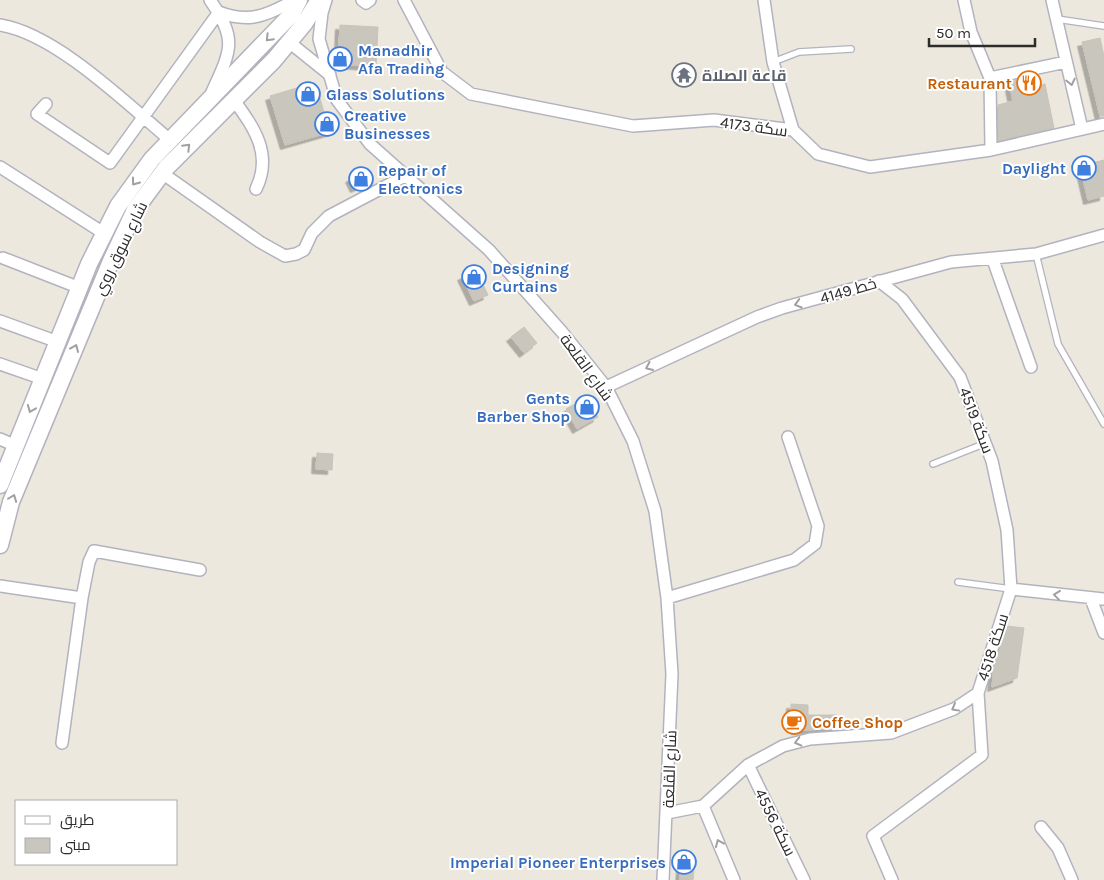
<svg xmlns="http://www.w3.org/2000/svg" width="1104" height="880" font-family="Karla,Cairo,sans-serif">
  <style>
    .building { fill: #c9c6bd; stroke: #c9c4b8; filter: url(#shadow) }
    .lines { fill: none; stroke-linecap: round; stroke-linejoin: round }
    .lane-casing { stroke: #b2b3bf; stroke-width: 8 }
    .street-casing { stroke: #b2b3bf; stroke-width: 14 }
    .secondary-casing { stroke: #b2b3bf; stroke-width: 19 }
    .lane { stroke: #fff; stroke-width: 5.5 }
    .street { stroke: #fff; stroke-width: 11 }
    .secondary { stroke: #fff; stroke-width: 16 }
    .oneway { stroke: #a0a0a0 }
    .labels { text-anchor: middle; stroke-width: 4; stroke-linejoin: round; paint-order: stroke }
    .shop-label { font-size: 16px; font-weight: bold; fill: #366cbe; stroke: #fff; text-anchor: start }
    .worship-label { font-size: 16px; font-weight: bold; fill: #5b616d; stroke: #fff; text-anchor: start }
    .food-label { font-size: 16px; font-weight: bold; fill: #c56008; stroke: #fff; text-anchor: end }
    .street-label { font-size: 16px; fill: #2c2c2c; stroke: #fff }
  </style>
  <defs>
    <filter id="shadow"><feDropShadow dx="-4.5" dy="4.5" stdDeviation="0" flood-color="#0004"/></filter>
  </defs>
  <rect width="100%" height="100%" fill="#ede8de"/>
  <path class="building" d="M340,25L378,27L376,66L338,64Z
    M1100,38L1104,56V116H1100L1082,42Z
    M1035,76L1037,86L1045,84L1054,128L998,141V105L1013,101L1009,82Z
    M310,84L315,100L320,98L325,116L329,114L334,131L285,145L270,96Z
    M1104,160V196L1088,200L1080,166Z
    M367,170L372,181L355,188L350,178Z
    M476,270L488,295L474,301L462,276Z
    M524,327L537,343L524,353L511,337Z
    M586,398L598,417L577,429L566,409Z
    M317,453L333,454L332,470L316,469Z
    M1007,626L1024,628L1017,678L992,687L994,666Z
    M791,704L808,705V715H837V729L796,730L791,724Z
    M682,857L695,858L693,880H680Z"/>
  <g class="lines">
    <g class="lane-casing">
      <path id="lane" d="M1057,19L1104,26
        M773,62L799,52L851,49
        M1036,254L1058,344L1104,424
        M933,464L986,443
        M958,582L1011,589"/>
    </g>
    <g class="street-casing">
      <path id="street" d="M210,0C238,40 231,50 212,92
        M326,0L322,13L319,39L337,100L370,144L489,250L562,332L606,387L633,441L655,511L667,598L672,674L663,880
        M362,0L366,3L370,0
        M404,0L442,72L471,94L633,126L714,120L793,130L818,154L870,167L991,150L990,78L971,32L964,0
        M764,0L773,62L793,130
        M1052,0L1082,129
        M219,12C249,24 268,15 295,0
        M0,25C56,34 126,103 170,140
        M289,42L330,75
        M990,78L1066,62
        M234,100C254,128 273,154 256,189
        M46,104L37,114L110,163L219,12
        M991,150L1104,124
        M0,167L105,234
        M162,173L260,242L285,256L296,254L304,250L312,233L329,216L405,176
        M3,258L80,288
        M993,260L1031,367
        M0,321L58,342
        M0,364L43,379
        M606,387L757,317L782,308L951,262L1036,254L1104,235
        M0,439L16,446
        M0,586L82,598L89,562L94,551L200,570
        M1011,589L1104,599
        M667,598L794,560L815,544L818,526L788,437
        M1091,599L1104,633
        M62,743L82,598
        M748,765L804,880
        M703,806L734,880
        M667,813L703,806L748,765L783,746L810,739L891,733L954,709L978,693L1011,589L1007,530L992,461L960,377L902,299L879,281
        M1041,827L1058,848L1072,880
        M892,880L873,836L982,755L978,693"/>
    </g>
    <g class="secondary-casing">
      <path id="secondary" d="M0,485L89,264L118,206L152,159L291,15L299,0
        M0,545L11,502L111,261L135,210L166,168L274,60L304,24L319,0"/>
    </g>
    <use href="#lane" class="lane"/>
    <use href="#street" class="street"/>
    <use href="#secondary" class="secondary"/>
  </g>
  <defs><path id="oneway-chevron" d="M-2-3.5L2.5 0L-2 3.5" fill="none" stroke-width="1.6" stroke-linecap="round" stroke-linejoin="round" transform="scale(1.25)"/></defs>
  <g class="oneway">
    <use href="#oneway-chevron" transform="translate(269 38) rotate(134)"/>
    <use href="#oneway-chevron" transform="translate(1071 82) rotate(77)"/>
    <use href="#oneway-chevron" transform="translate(187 147) rotate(-45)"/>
    <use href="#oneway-chevron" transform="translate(135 182) rotate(126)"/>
    <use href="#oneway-chevron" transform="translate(798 304) rotate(164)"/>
    <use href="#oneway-chevron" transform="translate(75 348) rotate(-67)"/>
    <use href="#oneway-chevron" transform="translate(649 367) rotate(156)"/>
    <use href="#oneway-chevron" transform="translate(31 409) rotate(112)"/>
    <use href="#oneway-chevron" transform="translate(13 498) rotate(-69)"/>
    <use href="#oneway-chevron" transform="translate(1057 595) rotate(-173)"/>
    <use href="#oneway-chevron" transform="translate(955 708) rotate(151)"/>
    <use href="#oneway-chevron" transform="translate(798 742) rotate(166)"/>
    <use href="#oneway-chevron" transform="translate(719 843) rotate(-113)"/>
  </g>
  <defs>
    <g id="shop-ring" transform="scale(1.25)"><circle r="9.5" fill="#fff" stroke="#3f7fe0" stroke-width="1.5"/><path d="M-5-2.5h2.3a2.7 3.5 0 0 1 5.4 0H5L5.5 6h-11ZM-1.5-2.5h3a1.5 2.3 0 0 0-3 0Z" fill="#3f7fe0"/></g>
    <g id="temple-ring" transform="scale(1.25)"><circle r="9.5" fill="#fff" stroke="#6b7280" stroke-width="1.5"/><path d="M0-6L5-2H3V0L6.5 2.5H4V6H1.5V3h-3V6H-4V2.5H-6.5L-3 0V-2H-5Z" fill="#6b7280"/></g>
    <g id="restaurant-ring" transform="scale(1.25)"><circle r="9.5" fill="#fff" stroke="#e8710a" stroke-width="1.5"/><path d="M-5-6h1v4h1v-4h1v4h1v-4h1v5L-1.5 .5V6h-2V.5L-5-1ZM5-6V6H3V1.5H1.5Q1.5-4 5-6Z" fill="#e8710a"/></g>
    <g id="cafe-ring" transform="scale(1.25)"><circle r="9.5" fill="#fff" stroke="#e8710a" stroke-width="1.5"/><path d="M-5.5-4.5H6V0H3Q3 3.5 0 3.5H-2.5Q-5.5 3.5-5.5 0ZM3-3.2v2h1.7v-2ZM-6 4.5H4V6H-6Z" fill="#e8710a"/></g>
  </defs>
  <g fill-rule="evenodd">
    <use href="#shop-ring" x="340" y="59"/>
    <use href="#temple-ring" x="684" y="75"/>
    <use href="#restaurant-ring" x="1029" y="83"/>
    <use href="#shop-ring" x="308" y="94"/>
    <use href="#shop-ring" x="327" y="124"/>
    <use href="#shop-ring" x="1084" y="168"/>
    <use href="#shop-ring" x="361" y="179"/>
    <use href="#shop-ring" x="474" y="277"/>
    <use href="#shop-ring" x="587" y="407"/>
    <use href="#cafe-ring" x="794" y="722"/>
    <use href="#shop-ring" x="684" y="862"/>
  </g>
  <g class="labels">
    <g class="shop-label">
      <text x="358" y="56">Manadhir<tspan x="358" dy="18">Afa Trading</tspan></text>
      <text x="326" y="100">Glass Solutions</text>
      <text x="344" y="121">Creative<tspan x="344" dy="18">Businesses</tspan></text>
      <text x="1066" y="174" text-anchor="end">Daylight</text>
      <text x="378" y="176">Repair of<tspan x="378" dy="18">Electronics</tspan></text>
      <text x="492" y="274">Designing<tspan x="492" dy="18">Curtains</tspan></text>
      <text x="570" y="404" text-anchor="end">Gents<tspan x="570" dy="18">Barber Shop</tspan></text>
      <text x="666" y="868" text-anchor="end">Imperial Pioneer Enterprises</text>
    </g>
    <g class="worship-label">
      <text x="702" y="81">قاعة الصلاة</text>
    </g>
    <g class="food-label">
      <text x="1012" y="89">Restaurant</text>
      <text x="812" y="728" text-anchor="start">Coffee Shop</text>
    </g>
    <g class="street-label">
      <text transform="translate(754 126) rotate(8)" y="6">سكة 4173</text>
      <text transform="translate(120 248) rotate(-64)" y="6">شارع سوق روي</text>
      <text transform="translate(848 290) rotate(-16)" y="6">4149 خط</text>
      <text transform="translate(587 367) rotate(54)" y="6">شارع القلعة</text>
      <text transform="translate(977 420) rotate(69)" y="6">سكة 4519</text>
      <text transform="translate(992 647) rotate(-72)" y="6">سكة 4518</text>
      <text transform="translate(669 769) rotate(-88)" y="6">شارع القلعة</text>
      <text transform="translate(776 822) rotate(64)" y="6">سكة 4556</text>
    </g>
  </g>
  <rect x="15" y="800" width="162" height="65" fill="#ffffff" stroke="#ababab"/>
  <rect x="25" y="816" width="25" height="8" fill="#ffffff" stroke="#ababab"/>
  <text x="60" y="825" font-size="15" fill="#2c2c2c">طريق</text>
  <rect x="25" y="838" width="25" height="15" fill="#c9c6bd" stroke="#ababab"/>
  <text x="60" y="850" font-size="15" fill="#2c2c2c">مبنى</text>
  <path d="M929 38v8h106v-8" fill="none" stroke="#2c2c2c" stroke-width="2.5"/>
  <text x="936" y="38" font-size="15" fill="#2c2c2c" stroke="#ffffff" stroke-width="4" paint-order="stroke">50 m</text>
</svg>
